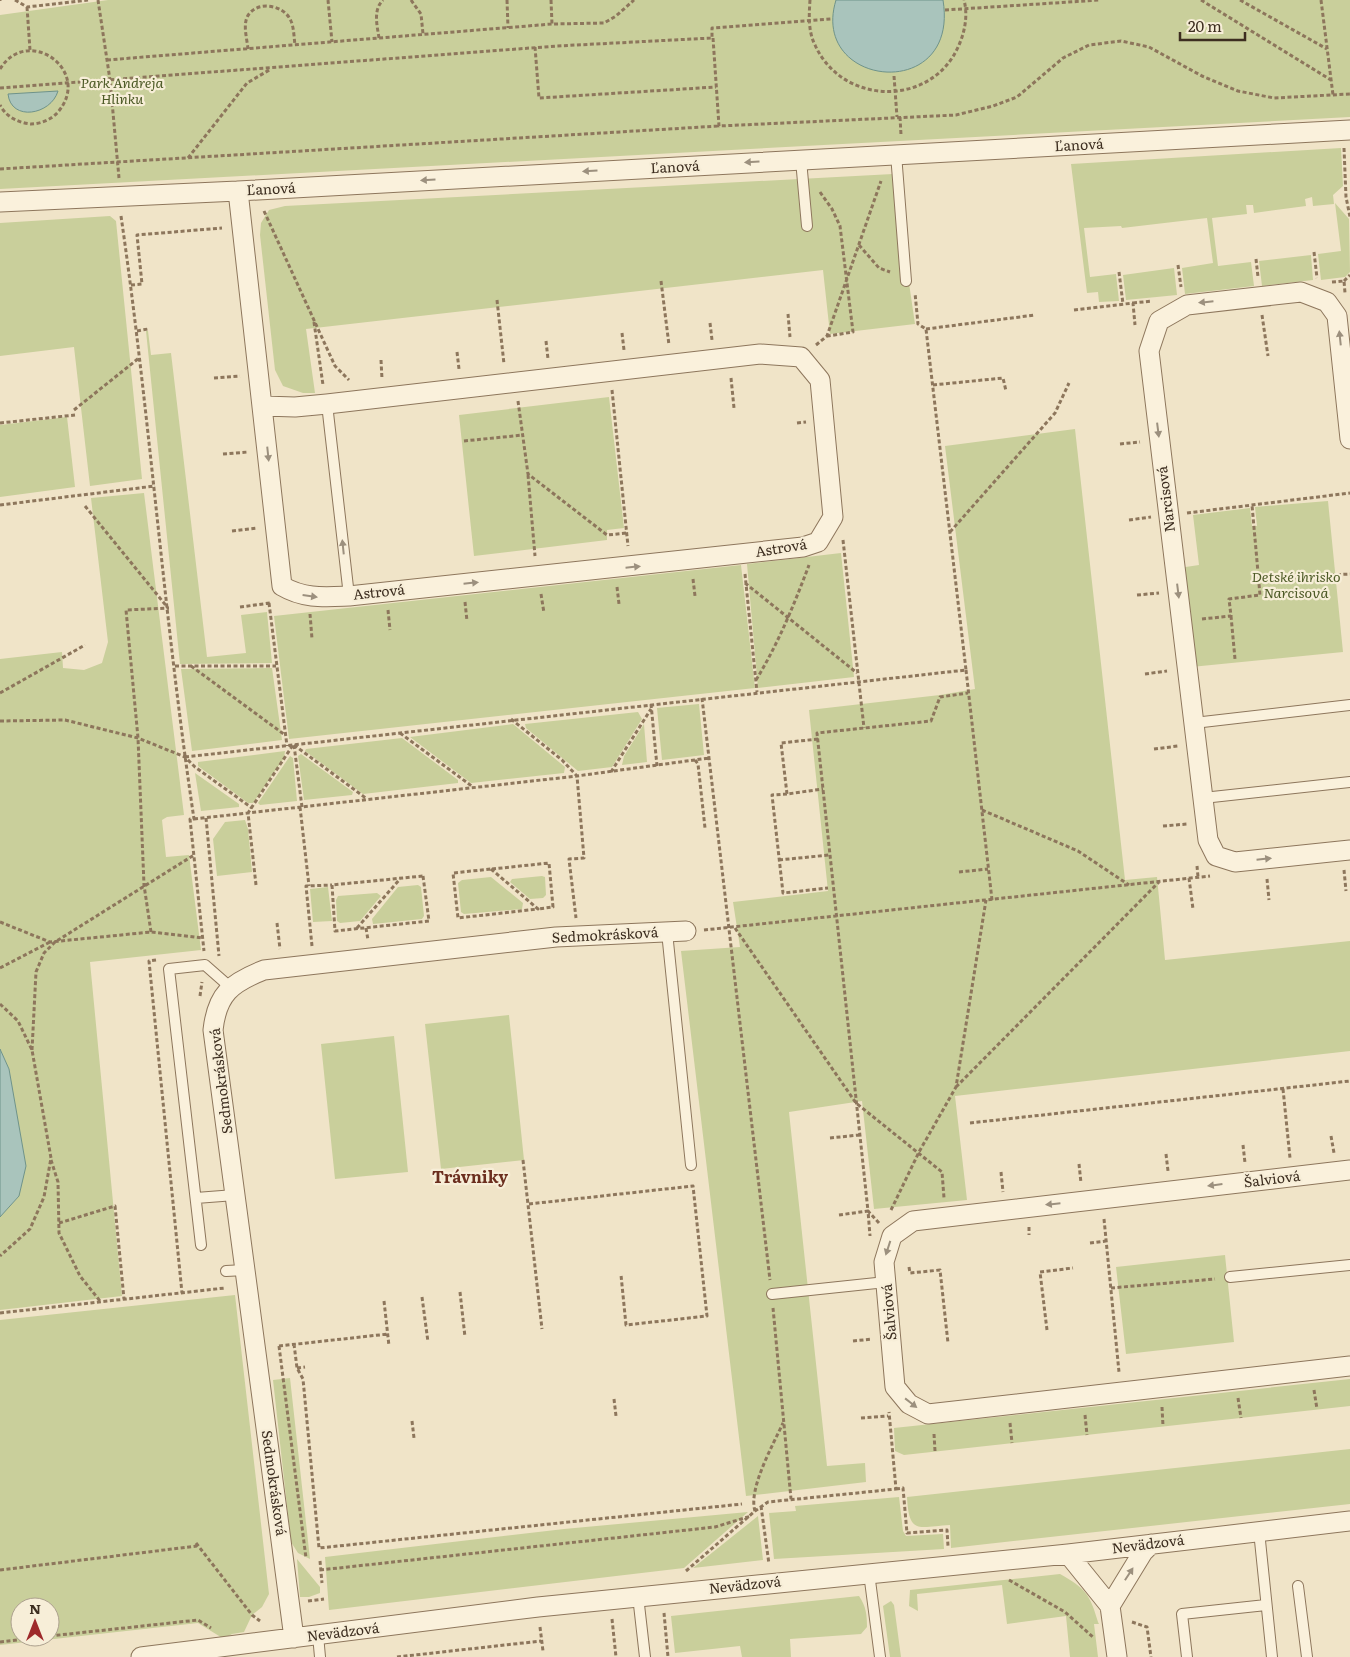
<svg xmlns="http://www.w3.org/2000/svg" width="1350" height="1657" font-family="Literata,serif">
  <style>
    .green { fill: #c9cf9b; fill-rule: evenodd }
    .water { fill: #a9c4bc; stroke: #6f938a }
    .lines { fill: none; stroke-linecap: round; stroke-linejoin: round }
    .service-casing { stroke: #8d765c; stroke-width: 12 }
    .minor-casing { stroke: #8d765c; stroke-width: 21 }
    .path { stroke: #8d765c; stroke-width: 3; stroke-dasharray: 4 2.5; stroke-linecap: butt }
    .service { stroke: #faf1dc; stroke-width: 10 }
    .minor { stroke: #faf1dc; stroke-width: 19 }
    .oneway { fill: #9c907e }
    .labels { text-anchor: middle; stroke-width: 4.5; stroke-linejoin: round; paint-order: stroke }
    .park-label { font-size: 14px; font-style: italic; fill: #4d5a26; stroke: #f7eed8 }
    .street-label { font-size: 14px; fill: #3d2e20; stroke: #f7eed8 }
    .quarter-label { font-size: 16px; font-weight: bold; fill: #6b2e1e; stroke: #f7eed8 }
  </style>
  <rect width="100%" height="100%" fill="#f0e4c8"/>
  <path class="green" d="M108,0H1350V117L0,189V15Z
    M1341,148L1343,186L1333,195L1334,204L1313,206L1312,197L1305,199L1306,206L1254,213L1253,205H1246L1247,214L1212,218L1218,266L1251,262L1254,286L1185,294L1182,268L1213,263L1207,218L1122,228L1121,226L1084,228L1090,277L1116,274L1119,301L1099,302L1098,292L1087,293L1071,164Z
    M893,174L915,324L830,334L823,270L306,329L315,393H303L283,386L275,370L260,235L261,223L269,210L285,206Z
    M1335,203L1349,219L1350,272L1345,277L1321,280L1318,254L1341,251Z
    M110,216L116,221L142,479L90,486L74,347L0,356V223Z
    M1311,255L1313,280L1262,286L1259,261Z
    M1174,268L1177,295L1126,300L1123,275Z
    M146,331H148L151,355L171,353L207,657L246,653L241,615L267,612L272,663L180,664Z
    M609,397L624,528L607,530V540L474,556L459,415Z
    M67,417L75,487L0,497V425Z
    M1075,429L1125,880L1157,877L1165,960L1350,941V1051L955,1096L967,1200L874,1209L862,1101L789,1112L827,1466L865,1463L866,1482L746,1496L681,951L740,947L733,902L828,891L809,710L940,695L975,689L945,446Z
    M144,493L184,815L167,817L162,820L166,857L189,855L201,950L90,962L122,1296L0,1310V1217L19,1196L9,1069L0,1049V659L62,652L63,668L84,670L102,663L108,642L91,498Z
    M1328,501L1343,652L1191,667L1179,568L1199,565L1193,515L1250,508L1252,526H1257L1255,507Z
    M841,553L854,677L758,688L747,564Z
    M741,565L755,688L289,739L274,616Z
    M272,668L282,740L192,751L181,669Z
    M699,704L704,755L662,760L657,708Z
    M638,712L642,719L612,767L578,771L526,728L525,724Z
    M513,724L565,767L564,773L471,783L410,737Z
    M644,724L647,762L622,765L624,756Z
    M402,738L458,780V783L363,794L305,751L306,749Z
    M285,751L284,758L253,803H248L198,766V762Z
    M301,754L353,792L352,795L304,800L298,756Z
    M290,756L293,758L297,801L260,805L258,803Z
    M195,773L239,804V807L201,811Z
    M245,820L248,829L252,872L217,876L213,839L225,822Z
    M542,876L545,877L546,895L543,898L530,899L510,882L512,879Z
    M491,877L523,903L522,909L464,914L461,912L458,883L462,880Z
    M418,885L421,887L424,916L422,919L373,924L372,919L398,887Z
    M328,887L332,921L313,922L310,889Z
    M377,893L381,896L360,921L340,923L337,921L336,900L338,896Z
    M509,1015L524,1160L441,1169L425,1024Z
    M394,1036L408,1172L335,1179L321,1044Z
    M1225,1255L1234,1342L1126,1354L1116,1267Z
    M235,1295L269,1594L262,1607L252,1615L244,1632L232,1634L224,1639L198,1623L0,1645V1320ZM20,1607H50V1637H20Z
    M290,1378L310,1559L298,1553L291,1542L273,1380Z
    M1350,1379V1406L904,1455L895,1451L894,1428Z
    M1350,1449V1504L951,1548L950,1525C918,1527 909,1535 907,1497Z
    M899,1497L903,1531L906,1536L943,1534L944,1549L774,1559L769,1513L796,1511L795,1506Z
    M748,1512L684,1568L329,1610L325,1557L564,1529Z
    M758,1516L763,1560L693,1568Z
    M297,1559L320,1587V1593L309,1597H300Z
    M1060,1574C1085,1588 1090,1594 1098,1622L1099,1624H1094L1098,1657H1070L1066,1616L1007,1624L1002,1585L917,1594L918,1611L909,1606L910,1590Z
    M859,1596C866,1606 867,1615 867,1627L861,1634L790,1639L791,1657H742L740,1646L675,1653L671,1616Z
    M891,1601L894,1605L901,1657H890L883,1606Z"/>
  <path class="water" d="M836,0H943C960,104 809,88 836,0Z
    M58,91C51,115 11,122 8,94Z
    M0,1049L9,1069L26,1166L19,1196L0,1217Z"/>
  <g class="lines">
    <g class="service-casing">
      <path id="service" d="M896,154L906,281
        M801,160L807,226
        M327,404L349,596
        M1194,723L1350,705
        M1203,798L1350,782
        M667,932L691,1165
        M196,1198L235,1195
        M201,1245L169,969L205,965L230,987
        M226,1271L245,1270
        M1230,1277L1350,1265
        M772,1294L886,1282
        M1259,1531L1272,1657
        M869,1573L880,1657
        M1298,1586L1307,1657
        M638,1596L645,1657
        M318,1635L320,1657
        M1187,1657L1182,1614L1266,1605"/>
    </g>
    <g class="minor-casing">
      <path id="minor" d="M238,191L282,586C304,599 324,597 349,596L803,547L818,542L833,517L820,380L801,357L760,354L327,404L295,407L263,406
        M0,202L238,191L1350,130
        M1350,439L1337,316L1327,302L1301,292L1187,305L1159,321L1149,351L1208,840L1216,856L1235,862L1350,850
        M1350,1170L913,1221L892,1236L884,1262L895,1387L909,1404L928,1414L1350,1366
        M1068,1554L1110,1606L1117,1657
        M1110,1606L1143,1552L1151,1544
        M294,1638L213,1030C217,994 231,983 264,970L556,937L686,931
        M141,1657L538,1607L1068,1554L1350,1521"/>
    </g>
    <path class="path" d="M15,0L27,7L88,0
      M98,0L110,80L119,178
      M328,0L332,42
      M411,0L421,14L423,34
      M507,0L508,28
      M551,0L552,24
      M810,0C809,15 808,31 815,45C843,107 933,107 959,45C965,31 968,15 964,0
      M1201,0L1331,80
      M1240,0L1327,49
      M1321,0L1333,95
      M0,1V0
      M27,7L30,50
      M945,10L1100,0
      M379,38C377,25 373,10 383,0
      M713,38L719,126L956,115L993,106L1017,97L1063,58L1089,45L1121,41L1149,47L1202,76L1238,91L1274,98L1350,94
      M535,47L539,98L716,87
      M248,49C247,38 242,23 249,14C260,0 285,6 291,21C294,28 294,38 295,45
      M107,60L552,24L604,23L616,16L634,0
      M0,69C28,24 93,71 58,112C52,119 41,124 31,124C19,123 6,117 0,105
      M894,76L897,117
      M0,88L557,46L712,38V28L831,19
      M900,117L901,135
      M1344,148L1346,197L1350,217
      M188,158L247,83L271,69
      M0,169L719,126
      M820,192L832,209L840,226L853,332L828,336
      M264,211L335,366L349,380
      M121,216C150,416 164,619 194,819H190L204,951
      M859,245L879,268L890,272
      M1314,252L1317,278
      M1256,259L1258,277
      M1178,265L1181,287
      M1119,272L1123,304
      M661,281L669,345
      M1344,281L1350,275
      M1332,282L1344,281L1345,293
      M131,285L142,284L137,235L222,228
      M497,300L504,364
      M1133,303L1152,301
      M1074,310L1133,303L1135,325
      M788,314L790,337
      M1262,315L1268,356
      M314,322L323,385
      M710,323L712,340
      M926,329L1035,315
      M137,331L148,329
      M622,333L624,350
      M546,341L548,359
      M816,345L827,336L881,181
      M457,352L459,369
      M381,360L382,379
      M214,378L240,376
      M731,378L734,408
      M933,385L1003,378L1006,391
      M612,390L628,546
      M518,401L528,474L607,535L627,533
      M74,410L139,358
      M0,423L75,415
      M797,423L806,422
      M464,441L523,435
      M1120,444L1140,442
      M223,454L248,452
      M528,475L535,556
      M0,505L155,486
      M85,506L168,608
      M1187,513L1350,493
      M1129,520L1151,517
      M232,531L257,528
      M950,532L1055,413L1069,383
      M843,540L864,728
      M745,574L757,692
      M693,579L695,596
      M1259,579L1350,574
      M745,583L857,673
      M617,587L619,604
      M541,594L544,613
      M1137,595L1159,593
      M465,602L467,621
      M269,603L287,746
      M240,607L270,603
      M388,610L390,630
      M310,614L312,639
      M1231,616L1235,659
      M1202,619L1231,616L1229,599L1260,595L1252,505
      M175,666H276
      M191,666L285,735
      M966,670L992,900
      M1145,674L1167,671
      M756,680C778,644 794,605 809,565
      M0,693L85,645
      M702,698L770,1280
      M651,704L657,766
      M511,719L562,760L577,776L584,858L569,859L576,918
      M0,721L65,720L138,738L185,757L195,767L252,808
      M400,733L473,787
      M818,739L781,743L787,794L823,789
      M294,745L367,799
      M294,745L302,807
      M1154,749L1178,746
      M185,757L966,670L926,329L918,324L915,293
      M695,760L698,764L705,828
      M611,772L651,709
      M787,794L772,795L783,893L828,888
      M300,807L309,886
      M982,810L1078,851L1129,885
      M206,818L219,956
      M194,819L577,776L709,758
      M1163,826L1187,824
      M779,860L829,855
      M1197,866L1198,877
      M491,869L538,909L458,918L453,873Z
      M492,869L549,863L553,907L538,909
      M1344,870L1346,891
      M959,872L988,869
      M423,876L429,921L335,931L332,885Z
      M1189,878L1193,909
      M1267,879L1269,900
      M256,885L248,813L293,745
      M0,922L50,942L151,932L203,938
      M277,923L280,949
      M357,928L400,879
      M366,928L368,940
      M735,928L856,1103L942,1172L944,1198
      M704,930L1210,876
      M151,932L144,885L138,738L126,610L169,608
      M312,946L306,886L332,885
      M156,960L149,961L182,1293
      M0,968L50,942
      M200,996L202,982
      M0,1004L18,1021L32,1050L51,1158L44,1197L30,1229L0,1256
      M32,1050L36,972L44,953L55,942L194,855
      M956,1087L1159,882
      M1283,1089L1290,1158
      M970,1123L1350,1081
      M1331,1136L1334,1153
      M830,1138L859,1135
      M1243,1145L1245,1163
      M1166,1154L1168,1171
      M51,1160L58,1182L59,1233L80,1276L100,1301
      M523,1160L542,1329
      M1079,1164L1081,1183
      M1001,1172L1003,1192
      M529,1204L693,1186L707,1316L626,1325L621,1275
      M891,1210L919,1152L956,1087L986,900
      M839,1215L868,1211L870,1236
      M1104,1219L1119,1372
      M59,1223L115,1206L124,1299
      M879,1223L868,1211L817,733L931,721L940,697L968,693
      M1029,1227V1235
      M1090,1243L1106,1241
      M909,1267L910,1273L940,1270L948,1343
      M1111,1288L1215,1279
      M460,1292L465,1337
      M422,1297L428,1342
      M384,1301L389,1346
      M773,1308L791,1499
      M0,1313L225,1288
      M1047,1330L1040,1272L1073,1268
      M853,1341L872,1339
      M294,1344L297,1368L303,1379L319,1548L742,1504
      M279,1346L306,1558
      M279,1346L388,1334
      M297,1368L305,1367
      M1314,1390L1317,1409
      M1238,1398L1241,1418
      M614,1399L616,1416
      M1162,1407L1163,1426
      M1085,1415L1087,1435
      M861,1418L888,1416
      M412,1421L414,1438
      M1010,1423L1012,1443
      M934,1434L935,1451
      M896,1489L903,1488L907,1533L947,1530L948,1546
      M761,1506L769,1564
      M755,1511C748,1489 773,1445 783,1423
      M196,1543L252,1615L260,1621
      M320,1561L322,1583
      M0,1570L197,1546
      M320,1570L715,1527L751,1516
      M686,1571L755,1511L768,1502L896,1489L889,1412
      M1009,1580L1065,1612L1094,1638
      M308,1601L324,1599
      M664,1613L668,1657
      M612,1619L616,1657
      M1132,1622L1147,1627L1151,1657
      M540,1627L543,1651
      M50,1636L198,1620L211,1628
      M0,1642L42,1637
      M397,1657L541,1641"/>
    <use href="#service" class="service"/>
    <use href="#minor" class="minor"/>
  </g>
  <defs><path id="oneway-solid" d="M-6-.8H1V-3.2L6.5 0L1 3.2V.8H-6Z" transform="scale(1.25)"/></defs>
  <g class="oneway">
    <use href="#oneway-solid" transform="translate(752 162) rotate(177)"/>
    <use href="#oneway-solid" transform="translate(590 171) rotate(177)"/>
    <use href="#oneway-solid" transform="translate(428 180) rotate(177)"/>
    <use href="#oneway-solid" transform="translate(1206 302) rotate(174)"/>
    <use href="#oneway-solid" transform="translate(1340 338) rotate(-96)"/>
    <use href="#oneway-solid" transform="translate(1158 430) rotate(83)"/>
    <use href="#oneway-solid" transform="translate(268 454) rotate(84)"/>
    <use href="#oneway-solid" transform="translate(343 547) rotate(-96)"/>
    <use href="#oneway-solid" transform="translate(633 567) rotate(-6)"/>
    <use href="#oneway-solid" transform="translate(471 583) rotate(-6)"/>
    <use href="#oneway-solid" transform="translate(1178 591) rotate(83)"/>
    <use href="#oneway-solid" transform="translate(310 596) rotate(8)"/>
    <use href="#oneway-solid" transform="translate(1264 859) rotate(-6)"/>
    <use href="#oneway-solid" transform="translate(1215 1185) rotate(173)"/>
    <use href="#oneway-solid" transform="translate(1053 1204) rotate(174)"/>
    <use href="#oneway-solid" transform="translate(888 1248) rotate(108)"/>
    <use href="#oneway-solid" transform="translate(911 1403) rotate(38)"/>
    <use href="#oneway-solid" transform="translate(1129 1574) rotate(-57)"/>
  </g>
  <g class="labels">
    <g class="park-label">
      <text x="122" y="88">Park Andreja<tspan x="122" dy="16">Hlinku</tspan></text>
      <text x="1296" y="582">Detské ihrisko<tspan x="1296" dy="16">Narcisová</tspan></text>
    </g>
    <g class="street-label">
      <text transform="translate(1079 145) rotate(-3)" y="5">Ľanová</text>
      <text transform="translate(675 167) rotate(-3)" y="5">Ľanová</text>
      <text transform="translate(271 189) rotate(-3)" y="5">Ľanová</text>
      <text transform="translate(1166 499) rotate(-97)" y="5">Narcisová</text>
      <text transform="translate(781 548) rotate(-9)" y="5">Astrová</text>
      <text transform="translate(379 592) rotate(-6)" y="5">Astrová</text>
      <text transform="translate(605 935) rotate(-3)" y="5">Sedmokrásková</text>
      <text transform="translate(221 1081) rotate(-97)" y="5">Sedmokrásková</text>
      <text transform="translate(1272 1179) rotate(-7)" y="5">Šalviová</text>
      <text transform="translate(889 1312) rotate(-95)" y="5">Šalviová</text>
      <text transform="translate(274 1483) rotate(82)" y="5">Sedmokrásková</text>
      <text transform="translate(1148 1544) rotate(-7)" y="5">Nevädzová</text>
      <text transform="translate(745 1585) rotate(-6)" y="5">Nevädzová</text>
      <text transform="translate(343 1632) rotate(-7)" y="5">Nevädzová</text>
    </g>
    <g class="quarter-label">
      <text x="470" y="1183">Trávniky</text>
    </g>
  </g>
  <g transform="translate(35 1622)"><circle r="24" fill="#f7eed8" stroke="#ada18e"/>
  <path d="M0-4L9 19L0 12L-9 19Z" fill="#9e2a2b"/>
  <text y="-8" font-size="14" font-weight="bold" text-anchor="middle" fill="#3d2e20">N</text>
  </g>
  <path d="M1180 32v8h65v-8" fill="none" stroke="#3d2e20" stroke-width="2.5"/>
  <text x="1188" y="32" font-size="15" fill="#3d2e20" stroke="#f7eed8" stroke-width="4" paint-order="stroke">20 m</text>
</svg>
